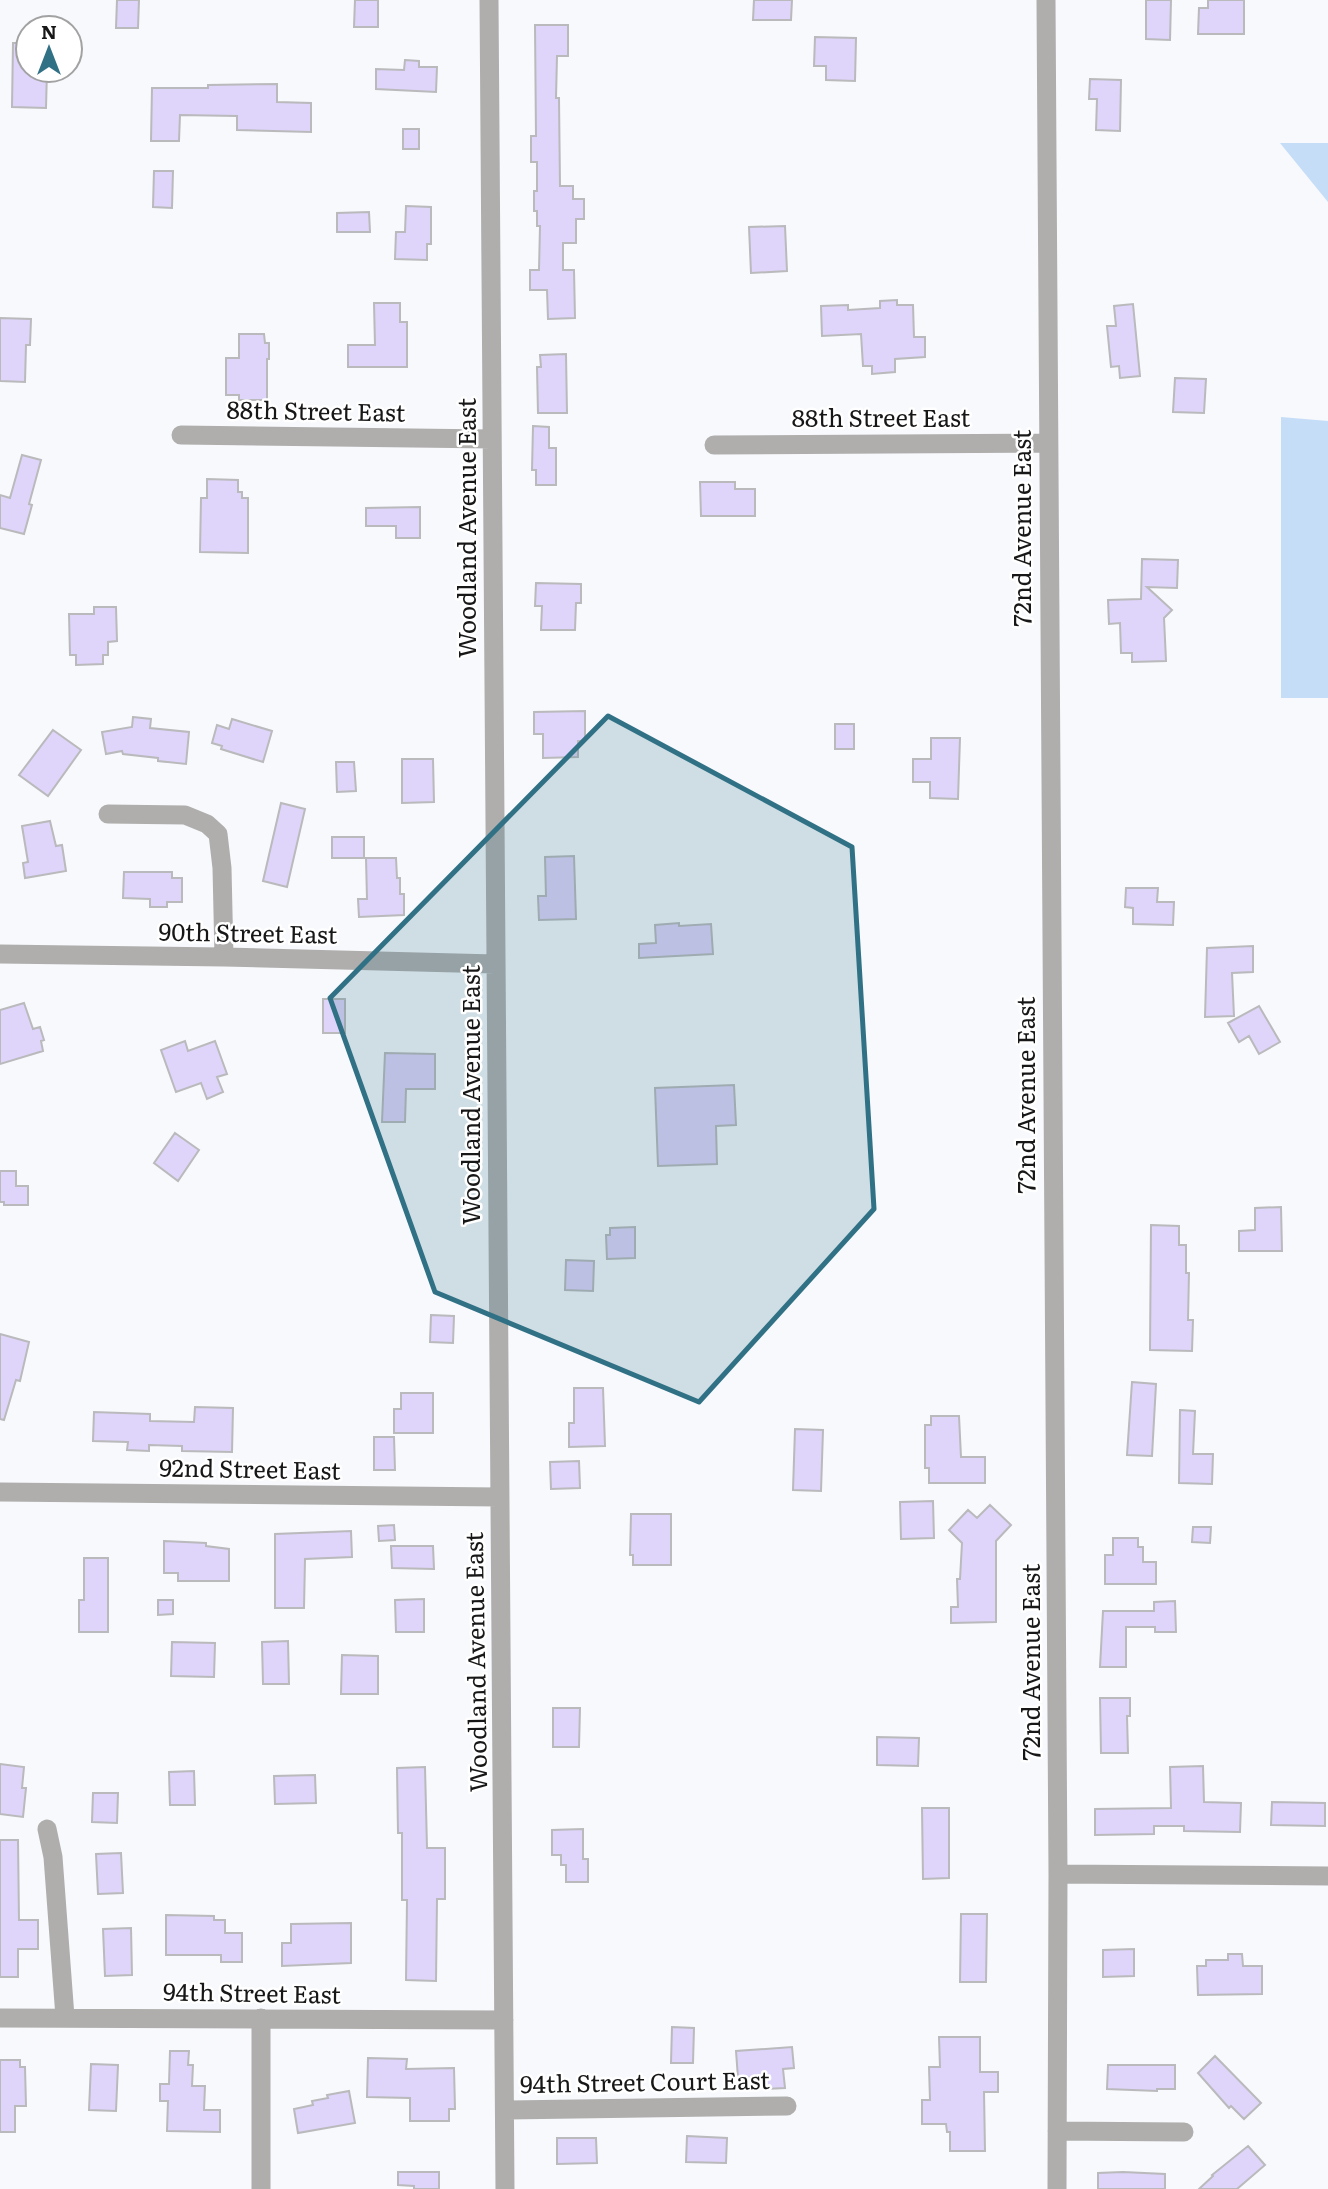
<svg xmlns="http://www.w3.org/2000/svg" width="1328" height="2189" font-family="Literata,serif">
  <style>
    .green { fill: #c6ddf7 }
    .building { fill: #dfd5fa; stroke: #bab9bc; stroke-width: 2 }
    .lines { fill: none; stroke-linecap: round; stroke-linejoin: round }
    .minor { stroke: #afaead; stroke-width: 19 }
    .marked { fill: #317185; fill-opacity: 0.2; stroke: #317185; stroke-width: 5; stroke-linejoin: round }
    .labels { text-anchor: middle; stroke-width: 5; stroke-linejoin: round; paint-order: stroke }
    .street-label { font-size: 24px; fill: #171718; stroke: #fff }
  </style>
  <rect width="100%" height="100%" fill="#f7f9fc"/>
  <path class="green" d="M1280,143H1328V202Z
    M1281,417L1328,421V698H1281Z"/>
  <path class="building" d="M117,0H139L138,28H116Z
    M355,0H378V27H354Z
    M754,0H792L791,20H753Z
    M1146,0H1171L1170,40L1146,39Z
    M1208,0H1244V34H1198L1199,8H1208Z
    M535,25H568V56H557L556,98H559L560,186H573V199H584V219H576V243H563V270H574L575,318L548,319L547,290H530V270H539L540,226H537V211H534V191H537V162H531V136H536Z
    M815,37L856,38L855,81L826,80V66H814Z
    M13,43H28V70H47L46,108L12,107Z
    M405,60L419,61V67H437L436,92L376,89V69L404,70Z
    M1090,79L1121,80L1120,131L1096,130L1097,99H1089Z
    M277,84V102L311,103V132L237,130V116L180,115L179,141H151L152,88H208V85Z
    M403,129H419V149H403Z
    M154,171H173L172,208L153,207Z
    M406,206L431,207V244H427V260L395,259L396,232H405Z
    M369,212L370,232H337V213Z
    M785,226L787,271L751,273L749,227Z
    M897,300V305H913L914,337H925V357L895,359V372L872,374V366H863L861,334L822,336L821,306L848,305V310L880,308V301Z
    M374,303H400V322H407V367H348V345H375Z
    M1133,304L1140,376L1120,378L1119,366L1111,367L1107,326H1116L1114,306Z
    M0,318L31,319L30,345H26L25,382L0,381Z
    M239,334H264L265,343H269V359H267V400H239V395H226V358H239Z
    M566,354L567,413H538L537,367H541L540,355Z
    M1175,378L1206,379L1204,413L1173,412Z
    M533,426L549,427V448H556V485H536V470H532Z
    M22,455L41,460L29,504L32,505L24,534L0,528V495L10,498Z
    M207,479L238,480V492H242V498H248V553L200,552L201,498H207Z
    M700,482H735V489H755V516H701Z
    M420,507V538H396V526H366V508Z
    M1142,559L1178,560L1177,588L1147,587L1172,610L1164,618L1166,661L1132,662V653H1121L1120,623L1109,624L1108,600L1141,599Z
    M536,583L581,584V603H576L575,630H541L542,606H535Z
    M94,607H116L117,641L108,642V655H103V664L76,665V655H70L69,614H94Z
    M585,711V741H578V757L543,758V734H534V712Z
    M133,717L151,719L150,728L189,732L186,764L158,761V758L123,754L122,751L106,754L102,732L132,727Z
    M232,719L272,731L263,762L221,749L222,746L212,743L217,725L229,729Z
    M835,724H854V749H835Z
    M53,730L81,750L48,796L19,775Z
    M931,738H960L958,799L930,798V782H913V759H931Z
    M402,759H433L434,802L402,803Z
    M336,762H354L356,791L337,792Z
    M281,803L305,809L287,887L263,881Z
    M50,821L56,846L62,845L66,871L25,878L23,863L28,862L22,826Z
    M332,837H364V858H332Z
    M574,856L576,919L539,920L538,896H546L545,857Z
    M366,858H396L397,878H400V894H404V915L359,917L358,899H367Z
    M124,872H172V878H182V902H167V907H150V899L123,898Z
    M1126,888H1158L1157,902H1174L1173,925L1133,924V908L1125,907Z
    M679,923V926L711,924L713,954L639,958V944L656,943L655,925Z
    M1253,946V972L1232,973L1234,1016L1205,1017L1207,948Z
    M323,999H345V1033H323Z
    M24,1003L33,1029L40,1027L44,1040L41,1041L43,1051L0,1064V1010Z
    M1259,1006L1280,1042L1259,1054L1249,1036L1239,1042L1228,1023Z
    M185,1041L188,1051L215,1041L227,1074L217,1077L223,1092L207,1099L201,1083L176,1092L161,1050Z
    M385,1053L435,1054V1089H406L405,1122H382Z
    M734,1085L736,1125L716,1126L717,1164L658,1166L655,1088Z
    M175,1133L199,1150L178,1181L154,1163Z
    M0,1171H16V1186H28V1205H4V1202H0Z
    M1281,1207L1282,1251H1239V1231L1255,1230V1208Z
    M1151,1225L1179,1226V1245H1186V1273H1189L1188,1320H1193L1192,1351L1150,1350Z
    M635,1227V1258L607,1259L606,1235H610V1228Z
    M566,1260L594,1261L593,1291L565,1290Z
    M431,1315L454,1316L453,1343L430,1342Z
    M0,1334L29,1342L20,1381L16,1380L4,1420L0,1419Z
    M1132,1382L1156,1384L1152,1456L1127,1455Z
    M574,1388H603L605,1446L569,1447V1423H574Z
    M401,1393H433V1433H394V1409H401Z
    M195,1407L233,1408L232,1452L182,1451V1446L149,1445V1451L127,1450L128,1442L93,1441L94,1412L150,1414V1421L194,1422Z
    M1180,1410L1195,1411L1193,1454H1213L1212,1484L1179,1483Z
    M931,1416H959L961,1457H985V1483H929V1468H925V1425H931Z
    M795,1429L823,1430L821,1491L793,1490Z
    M374,1437H394L395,1470H374Z
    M579,1461L580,1488L551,1489L550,1462Z
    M933,1501L934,1538L901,1539L900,1502Z
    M990,1505L1011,1525L996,1541V1622L951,1623V1607H958L957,1579H960L962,1543L949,1530L968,1510L977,1518Z
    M631,1514H671V1565H633V1555H630Z
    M394,1525L395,1540L379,1541L378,1526Z
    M1193,1527H1211L1210,1543L1192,1542Z
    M351,1531L352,1557L305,1559L304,1608H275V1534Z
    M1113,1538H1138V1547H1143V1562H1156V1584H1105V1555H1113Z
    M164,1541L206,1543V1546L229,1549V1581H178V1573H164Z
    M391,1546H433L434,1569L392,1568Z
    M84,1558H108V1632H79V1600H84Z
    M424,1599V1632H396L395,1600Z
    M158,1600H173V1614L158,1615Z
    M1175,1601L1176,1632H1155V1627H1126V1667H1100L1103,1611H1154V1602Z
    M288,1641L289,1684H263L262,1642Z
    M172,1642L215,1643L214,1677L171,1676Z
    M342,1655L378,1656V1694H341Z
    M1100,1698H1130V1716H1127L1128,1753H1101Z
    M553,1708H580L579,1747H553Z
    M877,1737L919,1738L918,1766L877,1765Z
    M0,1764L24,1767L22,1788H26L23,1817L0,1814Z
    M1203,1766L1204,1802L1241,1803L1240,1832L1184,1831V1826H1154V1834L1095,1835V1809L1171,1808L1170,1767Z
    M425,1767L427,1848H445V1899H437L436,1981L406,1980L407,1900H402V1833H398L397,1768Z
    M194,1771L195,1805H170L169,1772Z
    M315,1775L316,1803L275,1804L274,1776Z
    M93,1793H118L117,1823L92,1822Z
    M1272,1802L1325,1803V1826L1271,1825Z
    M922,1808H949V1878L923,1879Z
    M583,1829V1859H588V1882H566V1865H561V1855H552V1830Z
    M0,1840H18L19,1920H38V1949H18V1977H0Z
    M121,1853L123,1893L98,1894L96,1854Z
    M961,1914H987L986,1982H960Z
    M166,1915L214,1916V1920H225V1933H242V1962H221V1955H166Z
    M351,1923V1963L282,1966V1943H291V1924Z
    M131,1928L132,1975L105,1976L103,1929Z
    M1134,1949V1976L1103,1977V1950Z
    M1228,1954H1242L1243,1966H1262V1994L1198,1995L1197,1966H1206V1960H1228Z
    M672,2027L694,2028L693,2063H671Z
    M939,2037H980V2072H998V2092H984L985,2151H950V2132H947L946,2124H922V2100H930L929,2067H940Z
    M792,2047L794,2068L783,2069L785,2088L765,2089L764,2077L738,2078L736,2051Z
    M170,2051H189L188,2065H193L192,2086H205L204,2110H220V2132L167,2131L168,2101H160V2084H169Z
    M1215,2056L1261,2103L1244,2119L1231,2106L1229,2108L1198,2073Z
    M368,2058L407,2059L406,2069L454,2068L455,2109H449V2121H410V2098L367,2097Z
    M0,2060H20V2067H25L26,2106H15V2132H0Z
    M91,2064L118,2065L116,2111L89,2110Z
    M1108,2065H1175V2089H1157V2091L1107,2089Z
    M349,2091L355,2123L298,2133L294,2109L313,2105L312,2101L328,2098L327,2095Z
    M687,2136L727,2138L726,2163L686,2162Z
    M557,2138H596L597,2163L557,2164Z
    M1248,2146L1265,2165L1237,2189H1199L1213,2176L1212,2175Z
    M398,2172H439V2189H414V2186L398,2185Z
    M1123,2172L1165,2174V2189H1098V2173Z"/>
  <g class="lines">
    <path class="minor" d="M489,0L505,2189
      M1046,0L1058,1874L1057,2189
      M181,435L492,439
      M714,445L1047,443
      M108,814L185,815L207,824L218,834L222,868L224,957
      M0,954L224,957L495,964
      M0,1492L499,1497
      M47,1829L53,1857L65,2017
      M1058,1874L1328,1876
      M0,2018L504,2020
      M505,2110L787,2106
      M1057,2131L1184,2132
      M261,2189V2018"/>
  </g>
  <path class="marked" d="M608,716L852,847L874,1209L699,1402L435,1292L330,998Z"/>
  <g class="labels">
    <g class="street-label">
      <text transform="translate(316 412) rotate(1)" y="8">88th Street East</text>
      <text x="881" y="427">88th Street East</text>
      <text transform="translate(468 528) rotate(-90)" y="8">Woodland Avenue East</text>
      <text transform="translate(1023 528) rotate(-90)" y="8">72nd Avenue East</text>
      <text transform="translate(248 934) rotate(1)" y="8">90th Street East</text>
      <text transform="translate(472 1095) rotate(-90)" y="8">Woodland Avenue East</text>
      <text transform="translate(1027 1095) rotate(-90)" y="8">72nd Avenue East</text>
      <text transform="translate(250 1470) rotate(1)" y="8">92nd Street East</text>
      <text transform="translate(477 1662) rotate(-91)" y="8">Woodland Avenue East</text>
      <text transform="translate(1032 1662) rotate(-90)" y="8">72nd Avenue East</text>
      <text transform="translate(252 1994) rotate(1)" y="8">94th Street East</text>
      <text transform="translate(645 2083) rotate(-1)" y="8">94th Street Court East</text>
    </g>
  </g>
  <g transform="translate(49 49)"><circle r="33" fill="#ffffff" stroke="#a2a2a3" stroke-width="2"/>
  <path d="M0-5L12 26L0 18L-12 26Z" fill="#317185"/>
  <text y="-10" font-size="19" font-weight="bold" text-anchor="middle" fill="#171718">N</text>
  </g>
</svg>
